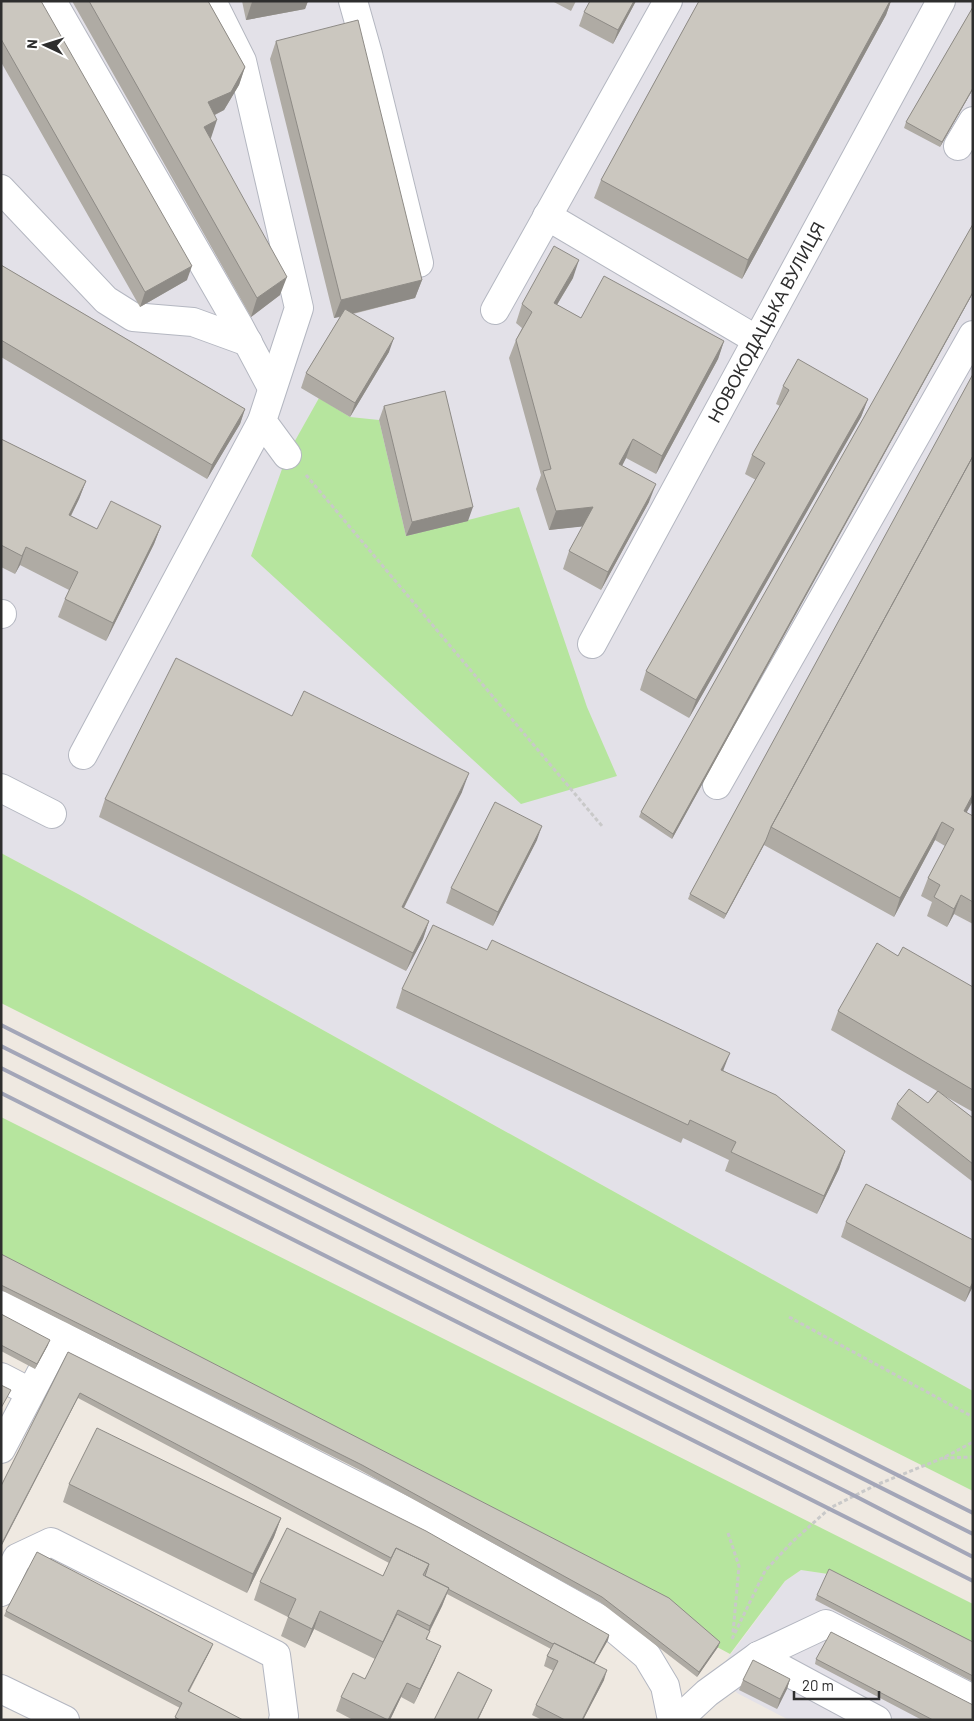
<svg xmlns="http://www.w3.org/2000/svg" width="974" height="1721" font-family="Barlow,sans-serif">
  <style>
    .industrial { fill: #e3e1e8 }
    .green { fill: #b6e59e }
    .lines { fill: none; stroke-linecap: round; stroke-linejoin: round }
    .minor-casing { stroke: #b4b7c1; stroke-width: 30 }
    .path { stroke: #c9c9c9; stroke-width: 3; stroke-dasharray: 4 2.5; stroke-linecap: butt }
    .minor { stroke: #fff; stroke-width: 28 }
    .rail { stroke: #a3a6b8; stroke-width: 4 }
    .wall { fill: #afaba4 }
    .shaded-wall { fill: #8e8b86 }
    .building { fill: #cbc7bf; stroke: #8e8b86 }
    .labels { text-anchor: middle; stroke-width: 4; stroke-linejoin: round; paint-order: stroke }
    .street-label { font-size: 18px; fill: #2e2e2e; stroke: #fff }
  </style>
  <rect width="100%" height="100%" fill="#efe9e1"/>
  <path class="industrial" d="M1,1H973V1391L78,894L1,853Z
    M801,1570L828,1574L973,1648V1720H789L737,1693L717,1673L785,1581Z"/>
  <path class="green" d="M319,398L350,417L379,420L406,536L519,507L587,707L617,776L521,804L251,556L287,455Z
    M1,853L78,894L973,1391V1491L1,1003Z
    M1,1117L973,1604V1648L828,1574L801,1570L785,1581L730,1654L1,1260Z"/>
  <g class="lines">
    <g class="minor-casing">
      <g id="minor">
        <path d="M52,1L239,326L272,388"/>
        <path d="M212,1L242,61L299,308L262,421L287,455"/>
        <path d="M353,1L368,54L419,263"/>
        <path d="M958,146L973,121"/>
        <path d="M1,189L106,300L133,317L193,322L248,342"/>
        <path d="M547,216L757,340"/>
        <path d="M495,310L668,1"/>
        <path d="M1,614H2"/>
        <path id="s1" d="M592,644L941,1"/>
        <path d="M83,755L262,421"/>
        <path d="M717,785L973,335"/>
        <path d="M1,788L52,814"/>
        <path d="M1,1305L412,1514L609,1624L647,1656L665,1686L672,1720"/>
        <path d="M1,1377L30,1392"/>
        <path d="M1,1449L61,1335"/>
        <path d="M1,1592L17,1558L51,1542L276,1655L284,1716L283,1720"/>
        <path d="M758,1656L877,1720"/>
        <path d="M1,1689L65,1720"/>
        <path d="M678,1720L707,1693L758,1656L826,1624L973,1699"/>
      </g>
    </g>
    <path class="path" d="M306,475L602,826
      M789,1317L973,1417
      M944,1458L973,1457
      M728,1533L739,1566L733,1633
      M732,1639L765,1571L792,1542L830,1508L876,1485L943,1458L973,1442"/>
    <use href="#minor" class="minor"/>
    <path class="rail" d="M1,1025L973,1513
      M1,1046L973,1534
      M1,1068L855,1496L973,1557
      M1,1093L973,1581"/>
  </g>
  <path class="wall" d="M1,1L187,280L140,307L1,62Z
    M72,1H208L245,67L239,85L224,110L215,115L210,139L280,295L251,317Z
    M242,1H308L305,9L246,20Z
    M552,1H576L571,11Z
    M636,1L613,44L579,26L584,12Z
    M699,1H891L886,15L742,279L594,198L601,180Z
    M973,7V89L940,147L904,128L906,122Z
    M276,41L422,280L415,298L353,314L389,352L350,417L301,388L306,373L340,317L334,318L270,59Z
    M973,224V293L672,839L639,817L641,812Z
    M1,265L245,409L240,424L207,479L1,357Z
    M573,278L557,305L581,318L724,341L718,359L656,474L626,458L622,466L649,502L601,590L563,569L569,551L583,526L549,530L536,489L541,475L509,358L516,340L522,328L516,323L522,304Z
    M973,374L966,813L973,816V924L954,914L947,927L927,916L932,902L921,896L928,878L945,846L935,840L894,917L764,845L724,919L688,899L690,894Z
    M783,386L868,399L861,417L689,718L640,690L646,671L756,480L745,474L752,455L780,406L776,404Z
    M384,406L468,521L406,536L379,420Z
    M1,439L86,481L79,499L71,516L97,529L161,526L154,544L106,641L58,617L65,599L69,590L20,565L15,574L1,567Z
    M292,716L462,792L404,908L429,921L423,939L406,971L99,817L105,799Z
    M537,840L493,926L446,903L451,888Z
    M898,956L973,987V1112L941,1094L973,1118V1182L891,1119L897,1104L928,1103L937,1091L831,1030L838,1011Z
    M402,989L723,1070L845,1151L839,1169L817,1214L725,1171L729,1160L683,1138L681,1143L396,1008Z
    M846,1222L973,1240V1286L965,1302L841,1237Z
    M1,1254L720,1642L718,1647L697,1677L600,1602L360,1470L1,1290Z
    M1,1314L48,1345L35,1369L1,1351Z
    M68,1352L609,1635L608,1640L594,1663L604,1680L583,1720H542L532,1715L536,1705L554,1671L544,1666L547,1656L551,1649L447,1594L442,1606L430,1631L427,1639L435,1660L414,1704L401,1697L390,1720H353L336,1711L341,1697L365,1679L375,1659L314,1629L305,1648L281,1636L288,1617L254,1600L260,1582L383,1576L389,1563L78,1398Z
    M69,1484L281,1518L274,1537L247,1593L63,1502Z
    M817,1595L973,1642V1682L815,1600Z
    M6,1611L211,1649L189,1692L243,1720H174L180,1708L4,1616Z
    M816,1659L973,1720H922L815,1664Z
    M790,1679L787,1689L777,1709L739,1690L743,1680Z"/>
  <path class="shaded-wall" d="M256,1H308L305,9L246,20L252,2Z
    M634,1H636L613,44L618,30Z
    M890,1H891L886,15L742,279L748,260Z
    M245,67L239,85L224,110L202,121L208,102Z
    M973,88V89L940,147L942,142Z
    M217,120L211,138L197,146L204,127Z
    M579,260L573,278L547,321L554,303Z
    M192,266L187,280L140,307L145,292Z
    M287,277L280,295L251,317L257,298Z
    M422,280L415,298L334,318L341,300Z
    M973,292V293L672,839L673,834Z
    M394,338L389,352L350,417L355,403Z
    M724,341L718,359L656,474L662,456Z
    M868,399L861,417L689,718L696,700Z
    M245,409L240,424L207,479L212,465Z
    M633,439L626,458L613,483L619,464Z
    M86,481L79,499L62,533L69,515Z
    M656,484L649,502L601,590L608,572Z
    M473,507L468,521L406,536L412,522Z
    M593,507L587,526L549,530L556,511Z
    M161,526L154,544L106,641L113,623Z
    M26,547L20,565L15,574L22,556Z
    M469,773L462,792L395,925L402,907Z
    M973,794V801L957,830L964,811Z
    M942,822L935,840L894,917L900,898Z
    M542,826L537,840L493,926L498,912Z
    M766,840L764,845L724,919L726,914Z
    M961,895L954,914L947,927L954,909Z
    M429,921L423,939L406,971L413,953Z
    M730,1053L723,1071L721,1070Z
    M845,1151L839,1169L817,1214L824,1196Z
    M973,1282V1286L965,1302L970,1288Z
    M50,1340L48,1345L35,1369L37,1364Z
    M80,1393L78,1398L1,1547V1545Z
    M281,1518L274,1537L247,1593L253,1574Z
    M449,1588L442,1606L423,1644L430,1626Z
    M320,1611L314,1629L305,1648L312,1629Z
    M609,1635L608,1640L591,1670L592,1665Z
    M720,1642L718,1647L697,1677L699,1672Z
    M213,1644L211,1649L186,1696L188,1691Z
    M441,1646L435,1660L414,1704L420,1689Z
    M607,1670L604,1680L583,1720H582Z
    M790,1679L787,1689L777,1709L780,1699Z
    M407,1683L401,1697L390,1720H388Z
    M492,1690L488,1699L478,1720H477Z"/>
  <path class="building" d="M1,1H41L192,266L145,292L1,39Z
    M89,1H208L245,67L231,92L208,102L217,120L204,127L287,277L257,298Z
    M590,1H634L618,30L584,12Z
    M699,1H890L748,260L601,180Z
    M973,7V88L942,142L906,122Z
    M358,20L422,280L341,300L276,41Z
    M973,224V292L673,834L641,812Z
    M554,246L579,260L554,303L581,318L604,276L724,341L662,456L633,439L619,464L656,484L608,572L569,551L593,507L556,511L543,471L551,469L516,340L532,312L522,304Z
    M1,265L245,409L212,465L1,340Z
    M345,309L394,338L355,403L306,373Z
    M798,359L868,399L696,700L646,671L765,463L752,455L789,390L783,386Z
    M973,374V456L771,827L766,840L726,914L690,894Z
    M445,391L473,507L412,522L384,406Z
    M1,439L86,481L69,515L97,529L111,501L161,526L113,623L65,599L78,572L26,547L22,556L1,545Z
    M973,456V794L964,811L973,816V902L961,895L954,909L934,897L940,885L928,878L954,829L942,822L900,898L771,827Z
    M176,658L292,716L304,691L469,773L402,907L429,921L413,953L105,799Z
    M495,802L542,826L498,912L451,888Z
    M433,925L487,950L492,940L730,1053L721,1070L776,1095L845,1151L824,1196L731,1152L736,1142L690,1120L688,1125L402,989Z
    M877,943L898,956L903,947L973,987V1090L838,1011Z
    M909,1089L928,1103L938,1091L973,1118V1164L897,1104Z
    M866,1184L973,1240V1282L970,1288L846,1222Z
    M1,1254L669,1598L720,1642L699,1672L602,1597L362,1465L1,1285Z
    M1,1314L50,1340L37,1364L1,1345Z
    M68,1352L426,1531L609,1635L594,1663L554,1643L553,1644L448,1589L449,1588L425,1576L429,1564L396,1548L391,1558L80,1393L1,1545V1486Z
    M1,1385L11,1390L1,1408Z
    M97,1428L281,1518L253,1574L69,1484Z
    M287,1528L383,1576L396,1548L429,1564L423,1575L449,1588L430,1626L398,1610L383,1642L320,1611L312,1629L288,1617L296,1599L260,1582Z
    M37,1552L213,1644L188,1691L243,1720H180L175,1717L182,1703L6,1611Z
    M829,1569L973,1642V1676L817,1595Z
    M397,1614L430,1631L426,1639L441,1646L420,1689L407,1683L388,1720L341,1697L353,1673L365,1679Z
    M831,1632L973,1705V1720H933L816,1659Z
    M554,1643L607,1670L582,1720H565L536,1705L558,1661L547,1656Z
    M753,1660L790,1679L780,1699L743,1680Z
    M458,1672L492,1690L477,1720H434Z"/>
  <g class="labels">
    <g class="street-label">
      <text dy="6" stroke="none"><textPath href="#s1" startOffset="366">НОВОКОДАЦЬКА ВУЛИЦЯ</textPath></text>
    </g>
  </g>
  <rect width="974" height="1721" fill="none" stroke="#2e2e2e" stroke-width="5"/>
  <g transform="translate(45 45) rotate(274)" stroke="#ffffff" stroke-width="4" paint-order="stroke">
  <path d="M0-4L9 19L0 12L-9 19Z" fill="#2e2e2e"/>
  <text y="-8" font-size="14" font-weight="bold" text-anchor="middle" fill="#2e2e2e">N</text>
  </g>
  <path d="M794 1691v8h85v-8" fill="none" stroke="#2e2e2e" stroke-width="2.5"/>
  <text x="802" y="1691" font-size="15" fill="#2e2e2e" stroke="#ffffff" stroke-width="4" paint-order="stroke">20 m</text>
</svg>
